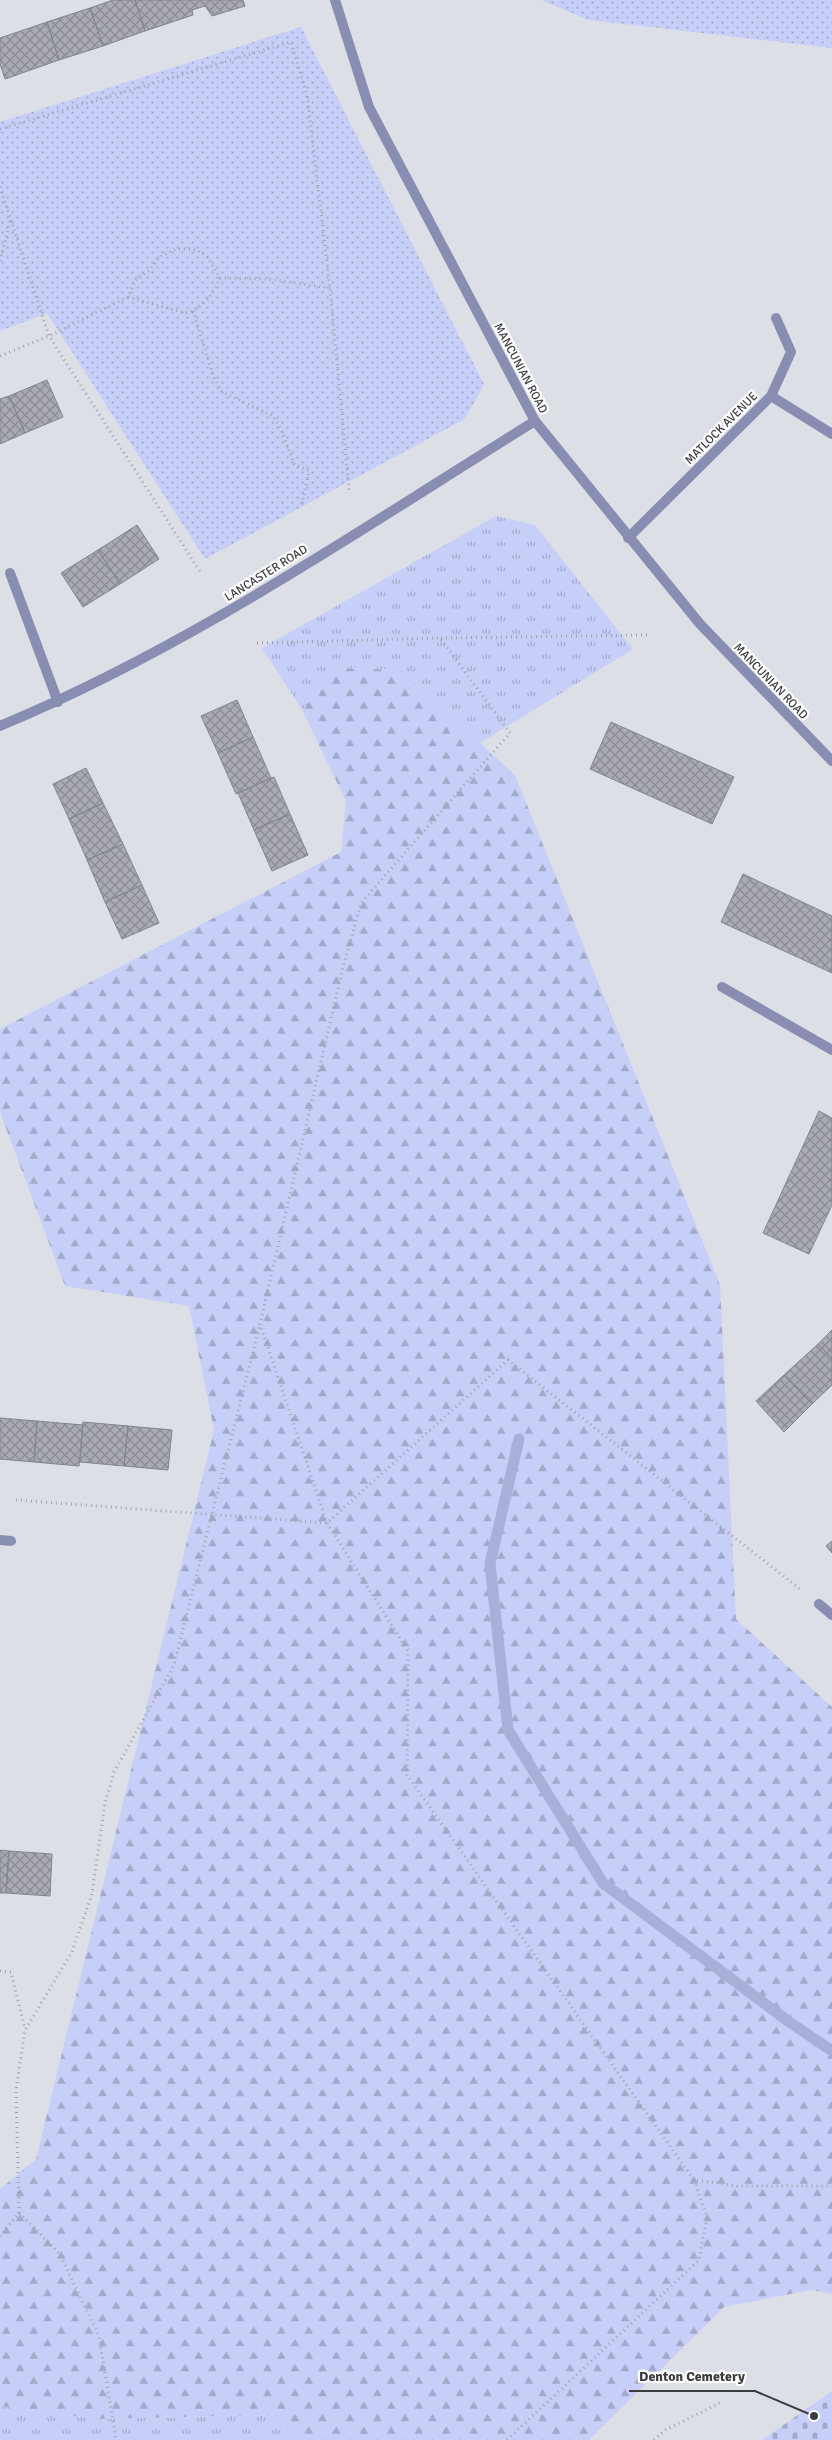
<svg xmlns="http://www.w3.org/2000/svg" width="832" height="2440" font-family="Signika,sans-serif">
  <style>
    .grass { fill: url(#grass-tufts) }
    .forest { fill: url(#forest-firs) }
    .cemetery { fill: url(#cemetery-stones) }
    .park { fill: url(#park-dots) }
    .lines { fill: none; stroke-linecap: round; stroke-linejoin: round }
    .stream { stroke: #a8afd8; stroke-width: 11 }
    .building { fill: url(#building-cross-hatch); stroke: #83858c }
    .path { stroke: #a1a3a9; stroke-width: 3; stroke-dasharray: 1 4; stroke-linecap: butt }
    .lane { stroke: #888eb2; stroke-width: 10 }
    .street { stroke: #888eb2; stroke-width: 10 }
    .labels { text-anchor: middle; stroke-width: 4.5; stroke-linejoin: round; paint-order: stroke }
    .street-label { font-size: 12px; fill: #3c3c3f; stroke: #fff }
    .leader { fill: none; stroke: #3c3c3f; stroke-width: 2 }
    .callout-dot { fill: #3c3c3f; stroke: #fff; stroke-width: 2 }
    .callout-label { font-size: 14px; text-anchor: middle; font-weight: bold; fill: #3c3c3f; stroke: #fff; stroke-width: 4.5; stroke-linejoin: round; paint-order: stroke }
  </style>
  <defs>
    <pattern id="grass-tufts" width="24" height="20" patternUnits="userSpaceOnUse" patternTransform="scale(1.25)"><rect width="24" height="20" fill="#c7cff8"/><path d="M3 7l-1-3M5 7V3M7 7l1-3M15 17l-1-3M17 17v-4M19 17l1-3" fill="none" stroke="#a3a9ca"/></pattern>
    <pattern id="forest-firs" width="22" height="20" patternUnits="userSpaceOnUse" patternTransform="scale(1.25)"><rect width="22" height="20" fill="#c7cff8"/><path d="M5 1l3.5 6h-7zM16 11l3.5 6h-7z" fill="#a3a9ca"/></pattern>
    <pattern id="cemetery-stones" width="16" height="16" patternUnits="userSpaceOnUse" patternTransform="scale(1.25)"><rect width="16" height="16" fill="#c7cff8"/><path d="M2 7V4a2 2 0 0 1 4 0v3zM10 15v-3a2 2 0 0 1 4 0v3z" fill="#a3a9ca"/></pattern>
    <pattern id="park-dots" width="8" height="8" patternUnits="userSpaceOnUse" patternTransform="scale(1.25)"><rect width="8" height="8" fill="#c7cff8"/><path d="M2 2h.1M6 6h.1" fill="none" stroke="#a3a9ca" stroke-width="1.8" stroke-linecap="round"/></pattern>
    <pattern id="building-cross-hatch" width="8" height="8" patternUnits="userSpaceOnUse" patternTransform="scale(1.25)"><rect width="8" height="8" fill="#a9abb2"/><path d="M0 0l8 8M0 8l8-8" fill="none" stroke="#8b8c92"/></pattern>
  </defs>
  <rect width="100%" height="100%" fill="#dddfe7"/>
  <path class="grass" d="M496,516L535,525L633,649L480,743L401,670L337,668L302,710L262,648Z
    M0,2406L96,2419L272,2415L300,2440H0Z"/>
  <path class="forest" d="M337,668L401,670L515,775L720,1285L736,1619L832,1707V2294L811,2290L724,2307L589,2440H300L272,2415L96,2419L0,2406V2189L36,2159L214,1430L189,1306L65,1286L0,1112V1029L341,852L346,801L302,710Z"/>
  <path class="cemetery" d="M832,2391V2440H762Z"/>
  <path class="park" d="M541,0H832V48L589,20Z
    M301,27L484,384L465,419L205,559L47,313L0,331V122Z"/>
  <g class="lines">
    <path class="stream" d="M519,1439L490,1564L508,1730L603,1883L788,2021L832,2051"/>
  </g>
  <path class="building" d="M113,0H135L145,31L103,46L90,8Z
    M135,0H243L245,6L212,16L205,6L192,10L193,15L145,31Z
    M90,8L103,46L59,60L47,22Z
    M47,22L59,60L5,79L0,64V38Z
    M47,380L63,417L25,433L9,396Z
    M9,396L25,433L0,444V399Z
    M137,525L159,559L120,584L98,550Z
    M98,550L120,584L83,607L61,573Z
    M237,700L253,737L218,753L201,716Z
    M611,722L734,777L712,824L590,769Z
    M253,737L271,778L236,794L218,753Z
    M86,768L103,803L69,819L53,784Z
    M274,777L290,814L254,830L238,793Z
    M103,803L123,844L87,860L69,819Z
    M290,814L308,855L272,871L254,830Z
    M123,844L142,885L105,902L87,860Z
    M743,874L832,916V973L721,922Z
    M142,885L159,923L122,939L105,902Z
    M819,1111L832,1118V1205L809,1254L763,1233Z
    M832,1330V1359L818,1344Z
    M818,1344L832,1359V1385L812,1404L784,1375Z
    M784,1375L812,1404L784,1432L756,1401Z
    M0,1418L37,1421L34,1462L0,1459Z
    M37,1421L83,1425L79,1466L34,1462Z
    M83,1422L128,1426L124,1466L80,1462Z
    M128,1426L172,1430L168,1470L124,1466Z
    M832,1541V1553L826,1546Z
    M0,1850L9,1851L6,1893H0Z
    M9,1851L52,1854L50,1896L6,1893Z"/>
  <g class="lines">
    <path class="path" d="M0,129L291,42L307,95L330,288L349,490
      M0,187L49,336L201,573
      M0,261L10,221
      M128,297L185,313C204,308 212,295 220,278
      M193,311L214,378L222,392L273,416L281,429L294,464L309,471L301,508
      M0,356L49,336L128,297L135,280L150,270L159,257L176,249H193L206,255L220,278L267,279L330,288
      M441,638L648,635
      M257,643L440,638L510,733L361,903L343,967L260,1324L327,1523L408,1651L407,1775L694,2180L737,2186H832
      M16,1500L327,1523L508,1360L800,1589
      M0,1971L11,1972L25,2029
      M19,2213L16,2090L25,2030L72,1952L92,1894L105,1803L114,1772L174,1665L260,1324
      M0,2236L19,2213L59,2253L99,2336L116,2440
      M507,2440L699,2260L707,2217L694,2180
      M654,2440L665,2430L722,2402"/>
    <path class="lane" d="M10,573L58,702"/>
    <path class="street" d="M335,0L369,107L535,421L700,624L832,761
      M771,396L832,434
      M628,538L771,396L791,352L776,318
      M0,726C190,647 361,529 535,421
      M722,987L832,1050
      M0,1540L11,1541
      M819,1604L832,1615"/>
  </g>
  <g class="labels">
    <g class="street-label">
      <text transform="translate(521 368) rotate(62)" y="4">MANCUNIAN ROAD</text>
      <text transform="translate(721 428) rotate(-45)" y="4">MATLOCK AVENUE</text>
      <text transform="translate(266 573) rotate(-32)" y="4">LANCASTER ROAD</text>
      <text transform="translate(771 681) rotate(46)" y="4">MANCUNIAN ROAD</text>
    </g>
  </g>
  <path class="leader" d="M814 2416L755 2391H629"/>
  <circle class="callout-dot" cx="814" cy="2416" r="5"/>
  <g class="callout-label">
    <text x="692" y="2381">Denton Cemetery</text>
  </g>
</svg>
